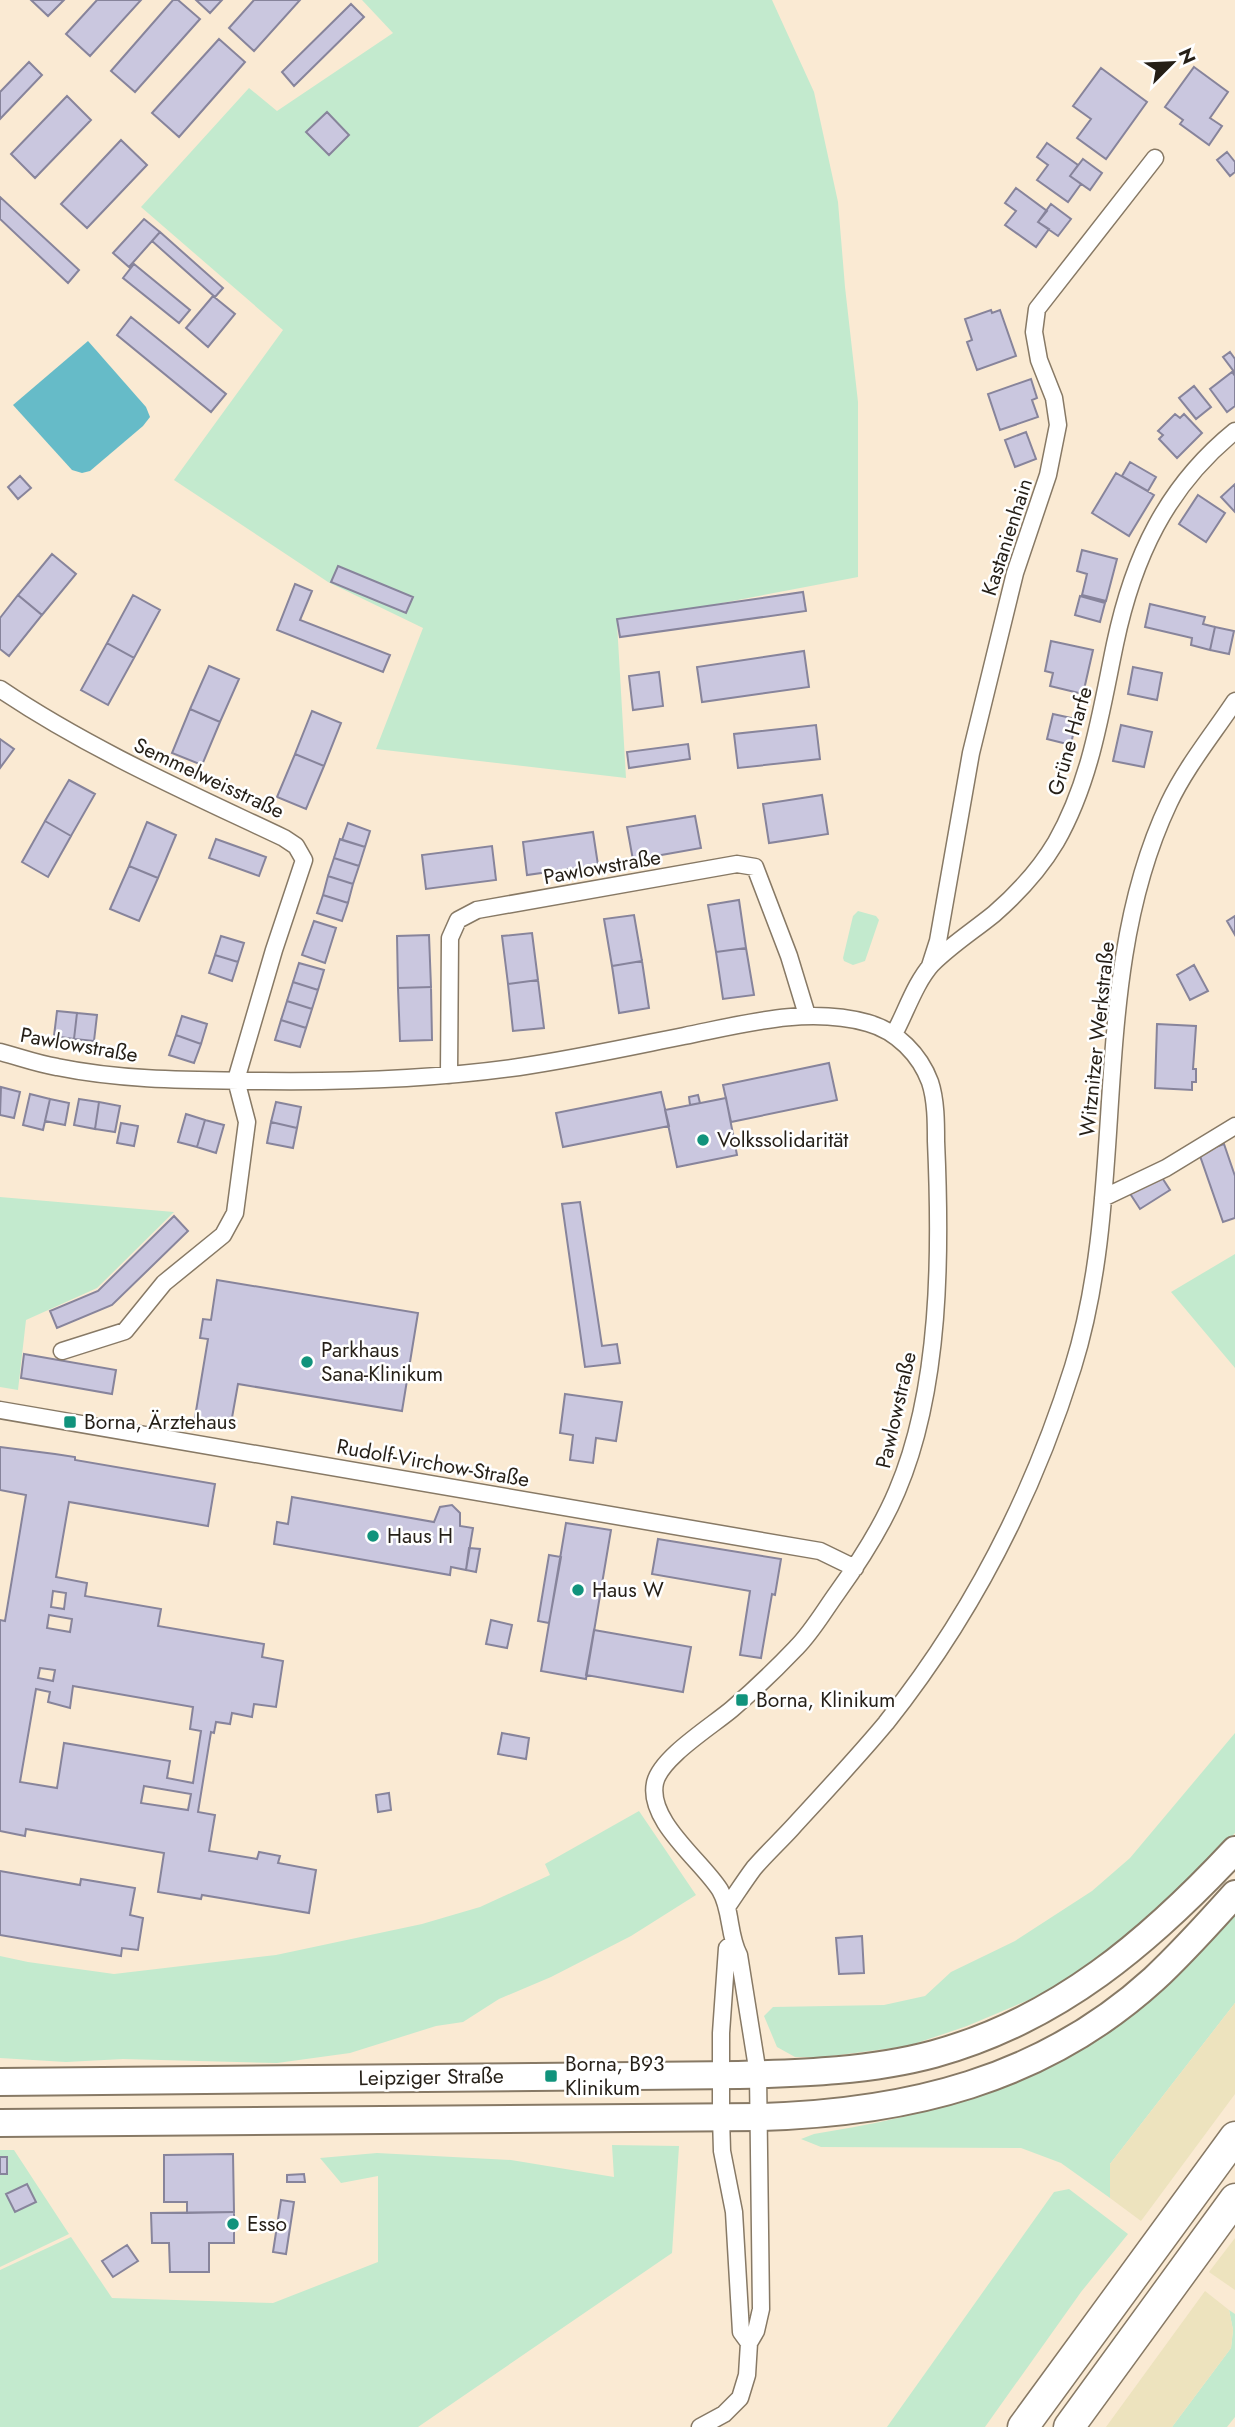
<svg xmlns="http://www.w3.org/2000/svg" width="1235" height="2427" font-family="Jost,sans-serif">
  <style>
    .green { fill: #c3eace }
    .sand { fill: #ede3be }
    .water { fill: #66bbc8 }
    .building { fill: #cac7df; stroke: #87849b; stroke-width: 2; fill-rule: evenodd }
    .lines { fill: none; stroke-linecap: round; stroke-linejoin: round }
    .minor-casing { stroke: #877965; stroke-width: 19 }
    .primary-casing { stroke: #877965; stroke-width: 30 }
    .motorway-casing { stroke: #877965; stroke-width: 33 }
    .minor { stroke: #fff; stroke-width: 16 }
    .primary { stroke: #fff; stroke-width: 26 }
    .motorway { stroke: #fff; stroke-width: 30 }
    .poi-dot { fill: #11937c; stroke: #fff; stroke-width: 2.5 }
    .labels { text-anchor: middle; stroke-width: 5; stroke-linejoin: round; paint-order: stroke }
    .street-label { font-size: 21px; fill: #251f17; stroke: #fff }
    .poi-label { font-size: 21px; fill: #251f17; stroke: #fff; text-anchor: start }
  </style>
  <rect width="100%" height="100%" fill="#faead3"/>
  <path class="green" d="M362,0H772L814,92L838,202L845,287L858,402V577L617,623L626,778L376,749L423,628L328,582L174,480L283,330L141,207L249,88L277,111L393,33Z
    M858,911L876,916L879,920L865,961L853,965L844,961L843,958L853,916Z
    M0,1197L174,1212L97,1288L26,1320L18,1390L0,1387Z
    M1235,1254V1368L1171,1292Z
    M1235,1733V1833L1207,1865L1140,1929L1080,1972L1031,1999L967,2026L908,2046L824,2057H795L777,2047L764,2016L773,2007L884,2005L925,1996L951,1972L1015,1941L1092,1891L1130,1858Z
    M639,1811L696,1895L631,1936L551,1977L499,1999L463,2022L436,2026L350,2053L277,2063L123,2059L66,2062L0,2058V1956L28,1962L114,1974L276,1955L422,1924L480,1907L550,1875L545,1864Z
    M1235,1909V2003L1110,2164V2198L1061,2163L1021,2148L821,2147L801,2139L814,2134C926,2116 1040,2088 1130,2016C1169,1984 1201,1945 1235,1909Z
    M612,2145L679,2146L672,2253L418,2427H0V2270L71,2237L112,2298L273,2303L378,2262V2176L341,2183L320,2158L377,2153L511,2160L614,2177Z
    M0,2150H14L69,2234L0,2267Z
    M1069,2189L1128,2234L1081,2292L985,2427H887L1054,2192Z
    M1229,2310L1235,2314V2417L1227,2427H1172L1231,2348L1233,2330Z"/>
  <path class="sand" d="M1235,2003V2094L1141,2221L1110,2198V2164Z
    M1235,2238V2290L1209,2272Z
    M1205,2291L1229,2310L1233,2330L1231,2348L1172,2427H1106Z"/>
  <path class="water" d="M88,341L146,407L150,417L143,426L90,471L82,473L72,470L13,405Z"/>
  <path class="building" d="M31,0H64L48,16Z
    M97,0H141L90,56L66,34Z
    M173,0H178L200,19L135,92L111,71Z
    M196,0H222L210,13Z
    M254,0H300L254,51L229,28Z
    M351,4L364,17L294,86L282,72Z
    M219,39L245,62L179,137L152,113Z
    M29,62L42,75L0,119V92Z
    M1194,67L1228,92L1210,118L1222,126L1209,145L1180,124L1183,120L1165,107Z
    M1101,68L1147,102L1106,159L1077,138L1091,119L1073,106Z
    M67,96L91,120L35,178L11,154Z
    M327,112L349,135L329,155L306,132Z
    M121,140L147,165L87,228L61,204Z
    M1047,143L1078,165L1070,176L1081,184L1068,202L1037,180L1048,165L1037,157Z
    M1227,152L1235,162V172L1230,176L1217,160Z
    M1083,159L1102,173L1090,190L1070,176Z
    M1016,188L1047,211L1038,222L1049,229L1036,247L1005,225L1016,211L1005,203Z
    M0,197L79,270L68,283L0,219Z
    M1051,204L1071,219L1058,236L1038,222Z
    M144,219L160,232L129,267L113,253Z
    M160,232L223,288L215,297L152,241Z
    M134,264L190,310L179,323L123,278Z
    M213,296L235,314L208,347L186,328Z
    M991,310L992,313L1000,310L1016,356L977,370L967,342L972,340L965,319Z
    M131,317L226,394L211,412L117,335Z
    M1230,352L1235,359V373L1223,357Z
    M1232,372L1235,376V406L1227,412L1210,389Z
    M1031,379L1037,398L1032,400L1038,417L1000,430L988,394Z
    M1194,386L1211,407L1196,419L1179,398Z
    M1175,414L1180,418L1184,414L1202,433L1177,458L1159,439L1163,435L1158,431Z
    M1026,432L1036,459L1015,467L1005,440Z
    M1130,462L1156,477L1148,491L1122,476Z
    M1116,473L1154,495L1129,536L1092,513Z
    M20,476L31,488L18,499L8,487Z
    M1235,484V512L1221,497Z
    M1198,495L1225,513L1206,542L1179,524Z
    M1082,550L1117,559L1106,601L1082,595L1087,574L1077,571Z
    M52,554L76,574L42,615L18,595Z
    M338,566L413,597L406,613L331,582Z
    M295,584L312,591L300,620L390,655L383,672L277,630Z
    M803,592L806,611L620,637L617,619Z
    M18,595L42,615L9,656L0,649V618Z
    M133,595L160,610L134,658L107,643Z
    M1080,596L1105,603L1100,622L1075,615Z
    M1150,604L1205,617L1203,624L1215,627L1210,650L1191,645L1192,638L1145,627Z
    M1215,627L1234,631L1229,654L1210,650Z
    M1051,641L1093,650L1083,694L1050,686L1053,673L1045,671Z
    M107,643L134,658L108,705L81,690Z
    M804,651L809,687L702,702L697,667Z
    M209,666L239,679L220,722L190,709Z
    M1133,667L1162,673L1157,700L1128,694Z
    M659,672L663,706L633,710L629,676Z
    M190,709L220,722L202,765L172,753Z
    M312,711L341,723L324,766L295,754Z
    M1053,714L1076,719L1071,745L1047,739Z
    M816,725L820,759L738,768L734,734Z
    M1121,725L1152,732L1144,767L1113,761Z
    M0,739L14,749L0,768Z
    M688,744L690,759L629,768L627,752Z
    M295,754L324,766L306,809L277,797Z
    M69,780L95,794L71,836L45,821Z
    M822,795L828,834L769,843L763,804Z
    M695,816L701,848L633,860L627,827Z
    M45,821L71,836L48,877L22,862Z
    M147,822L176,835L158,878L129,866Z
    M348,823L370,831L365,847L342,840Z
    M593,832L598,865L527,875L523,842Z
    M216,839L266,857L259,876L209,858Z
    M340,839L365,847L359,866L334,858Z
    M492,846L496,880L426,889L422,855Z
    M334,858L359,866L353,884L328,876Z
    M129,866L158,878L139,921L110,909Z
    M328,876L353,884L348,903L323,895Z
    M323,895L348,903L342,921L317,913Z
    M739,900L746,948L716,952L708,905Z
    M634,915L642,961L612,966L604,919Z
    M1235,916V935L1227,921Z
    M314,921L336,928L325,963L302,955Z
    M532,933L538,980L508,984L502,936Z
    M429,935L431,987L398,988L397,936Z
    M221,936L244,943L238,962L215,955Z
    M746,948L754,995L723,999L716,952Z
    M215,955L238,962L232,981L209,973Z
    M642,961L649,1008L619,1013L612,966Z
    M299,963L324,970L318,990L293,982Z
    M1194,965L1208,991L1190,1000L1177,975Z
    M538,980L544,1028L513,1031L508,984Z
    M293,982L318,990L312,1009L287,1001Z
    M431,987L432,1040L400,1041L398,988Z
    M287,1001L312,1009L306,1028L281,1020Z
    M57,1011L77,1013L74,1039L54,1036Z
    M77,1013L97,1015L94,1041L74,1039Z
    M182,1016L207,1024L201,1044L176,1035Z
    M281,1020L306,1028L300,1047L275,1040Z
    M1157,1024L1196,1026L1193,1069H1196V1082H1192V1090L1155,1088Z
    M176,1035L201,1044L194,1063L169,1055Z
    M829,1063L837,1100L731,1122L723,1085Z
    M1,1087L20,1092L14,1118L0,1115Z
    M661,1092L669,1126L563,1147L556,1113Z
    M30,1094L50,1099L43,1130L23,1125Z
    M698,1095L700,1103L690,1105L689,1097Z
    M726,1098L737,1155L677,1167L665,1110Z
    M50,1099L69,1103L65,1125L45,1121Z
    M79,1099L99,1102L95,1129L74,1125Z
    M99,1102L120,1106L115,1132L95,1129Z
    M276,1102L301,1107L297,1128L271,1122Z
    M186,1114L205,1120L197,1147L178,1142Z
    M205,1120L224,1125L216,1153L197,1147Z
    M271,1122L297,1128L293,1148L267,1143Z
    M121,1123L138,1126L134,1146L117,1143Z
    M1224,1144L1235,1176V1218L1223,1222L1199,1153Z
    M1159,1173L1170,1190L1140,1209L1129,1192Z
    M580,1202L602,1346L617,1344L620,1363L585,1367L562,1204Z
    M174,1216L188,1231L112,1305L57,1328L50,1311L98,1291Z
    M217,1280L418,1313L402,1411L238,1384L230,1429L194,1423L208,1339L200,1338L203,1319L211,1320Z
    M24,1354L116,1370L112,1394L21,1378Z
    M565,1394L622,1402L616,1441L596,1438L593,1463L570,1460L573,1435L560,1433Z
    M0,1447L55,1454L75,1457V1460L215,1484L208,1526L69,1502L56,1577L87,1583L85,1596L161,1609L158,1626L264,1644L262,1657L283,1661L276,1707L254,1704L252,1717L232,1713L230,1724L216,1722L214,1733L211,1732L198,1812L215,1815L209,1851L257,1859L259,1852L280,1856L278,1863L316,1870L309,1913L202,1895L201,1899L158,1892L164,1853L26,1829L25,1836L0,1831V1620L5,1621L26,1495L0,1490ZM53,1591L66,1593L64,1609L51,1607ZM49,1615L72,1619L70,1632L47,1628ZM40,1668L55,1670L53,1681L38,1678ZM73,1686L193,1707L190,1729L201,1731L193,1783L167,1778L170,1761L64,1743L57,1788L20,1782L36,1689L50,1692L48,1702L70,1708ZM144,1786L191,1794L188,1810L141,1803Z
    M292,1497L434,1522L440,1507L452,1505L460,1513V1526L473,1528L466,1570L451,1567L450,1575L274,1544L277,1522L288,1524Z
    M566,1523L611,1530L586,1679L541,1671Z
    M658,1539L781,1559L775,1595L772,1594L761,1658L740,1655L750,1591L652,1574Z
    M469,1548L480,1549L476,1572L466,1570Z
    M549,1555L561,1557L549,1623L538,1621Z
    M491,1620L512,1625L507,1648L486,1644Z
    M594,1630L691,1647L683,1692L586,1675Z
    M502,1733L529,1738L526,1759L498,1754Z
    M389,1793L391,1810L378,1812L376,1795Z
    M0,1871L80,1885L81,1879L135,1888L130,1915L143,1918L138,1950L122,1948L121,1956L0,1935Z
    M862,1936L864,1973L839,1974L836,1938Z
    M233,2154L234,2212L187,2213V2202H164V2155Z
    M0,2157H7V2174H0Z
    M304,2174L305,2182H287V2175Z
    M27,2184L36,2202L15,2212L6,2194Z
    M281,2200L294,2202L286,2254L273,2252Z
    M234,2212V2243H209V2272H170L169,2243H152L151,2213Z
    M127,2245L138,2261L113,2277L102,2261Z"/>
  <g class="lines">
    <g class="minor-casing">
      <path id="minor" d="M0,689C89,749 187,792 284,838L296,846L304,860L274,950L236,1080L247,1122L235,1213L223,1235L164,1283L125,1331L62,1351
        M930,966L938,941L971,753L1015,573L1048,475L1058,425L1054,398L1039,360L1034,332L1037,309L1155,158
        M894,1034C906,1012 915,983 932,964C951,945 973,931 994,914C1018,893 1040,869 1056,842C1091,781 1101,711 1115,644C1133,558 1166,487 1235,431
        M0,1052C19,1057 38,1064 57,1067C125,1081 195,1080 263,1081C349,1082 434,1079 519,1067C574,1059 629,1047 684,1036C744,1024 807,1006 868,1023C897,1031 920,1055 930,1082C936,1100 936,1123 936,1141C941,1252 941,1388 897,1491C882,1527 860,1561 837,1593C824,1611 812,1632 796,1648C776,1669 754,1690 732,1709C712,1726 660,1758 655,1783C647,1821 702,1861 720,1890C732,1910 728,1935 739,1955L758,2074L761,2309L756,2331L749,2343L747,2375L740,2398L724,2414L700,2427
        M449,1075L450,938L458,920L477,910L737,864L755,867L789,956L807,1015
        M1103,1198L1166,1168L1235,1126
        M0,1410L820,1551L855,1568
        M727,1907C736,1894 745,1880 754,1868C766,1854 779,1842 791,1829C823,1794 856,1759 886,1723C972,1615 1032,1498 1073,1367C1130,1185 1086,978 1169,803C1186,767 1213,734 1235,701
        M733,1943L727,1948L721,2033V2117L722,2151L734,2212L741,2332L749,2343"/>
    </g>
    <g class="primary-casing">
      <path id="primary" d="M0,2082L738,2075C804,2073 871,2071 934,2054C1058,2020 1150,1941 1235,1850
        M0,2123L759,2117C906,2113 1042,2081 1154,1979C1183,1952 1209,1923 1235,1894"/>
    </g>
    <g class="motorway-casing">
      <path id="motorway" d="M1023,2427L1235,2137
        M1069,2427L1235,2199"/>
    </g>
    <use href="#minor" class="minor"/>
    <use href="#primary" class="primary"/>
    <use href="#motorway" class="motorway"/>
  </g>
  <g class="poi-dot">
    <circle cx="703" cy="1140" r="7"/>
    <circle cx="307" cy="1362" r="7"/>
    <rect x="63" y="1415" width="14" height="14" rx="3.5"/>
    <circle cx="373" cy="1536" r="7"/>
    <circle cx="578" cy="1590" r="7"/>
    <rect x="735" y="1693" width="14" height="14" rx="3.5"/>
    <rect x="544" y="2069" width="14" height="14" rx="3.5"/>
    <circle cx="233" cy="2224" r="7"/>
  </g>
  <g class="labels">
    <g class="street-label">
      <text transform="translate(1007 537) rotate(-72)" y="7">Kastanienhain</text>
      <text transform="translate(1070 741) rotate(-74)" y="7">Grüne Harfe</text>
      <text transform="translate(209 778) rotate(25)" y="7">Semmelweisstraße</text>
      <text transform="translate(602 867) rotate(-10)" y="7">Pawlowstraße</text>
      <text transform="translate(1097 1039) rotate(-84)" y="7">Witznitzer Werkstraße</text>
      <text transform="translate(79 1045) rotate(10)" y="7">Pawlowstraße</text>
      <text transform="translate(896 1410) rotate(-77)" y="7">Pawlowstraße</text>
      <text transform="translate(433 1463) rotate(10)" y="7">Rudolf-Virchow-Straße</text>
      <text transform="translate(431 2077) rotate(-1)" y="7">Leipziger Straße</text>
    </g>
    <g class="poi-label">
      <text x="717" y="1147">Volkssolidarität</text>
      <text x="321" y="1357">Parkhaus<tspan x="321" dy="24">Sana-Klinikum</tspan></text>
      <text x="84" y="1429">Borna, Ärztehaus</text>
      <text x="387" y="1543">Haus H</text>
      <text x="592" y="1597">Haus W</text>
      <text x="756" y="1707">Borna, Klinikum</text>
      <text x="565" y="2071">Borna, B93<tspan x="565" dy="24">Klinikum</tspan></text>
      <text x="247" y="2231">Esso</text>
    </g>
  </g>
  <g transform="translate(1172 63) rotate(66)" stroke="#ffffff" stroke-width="5" paint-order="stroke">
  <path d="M0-5L12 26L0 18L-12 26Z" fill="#251f17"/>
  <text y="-10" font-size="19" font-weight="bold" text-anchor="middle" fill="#251f17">N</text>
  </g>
</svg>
